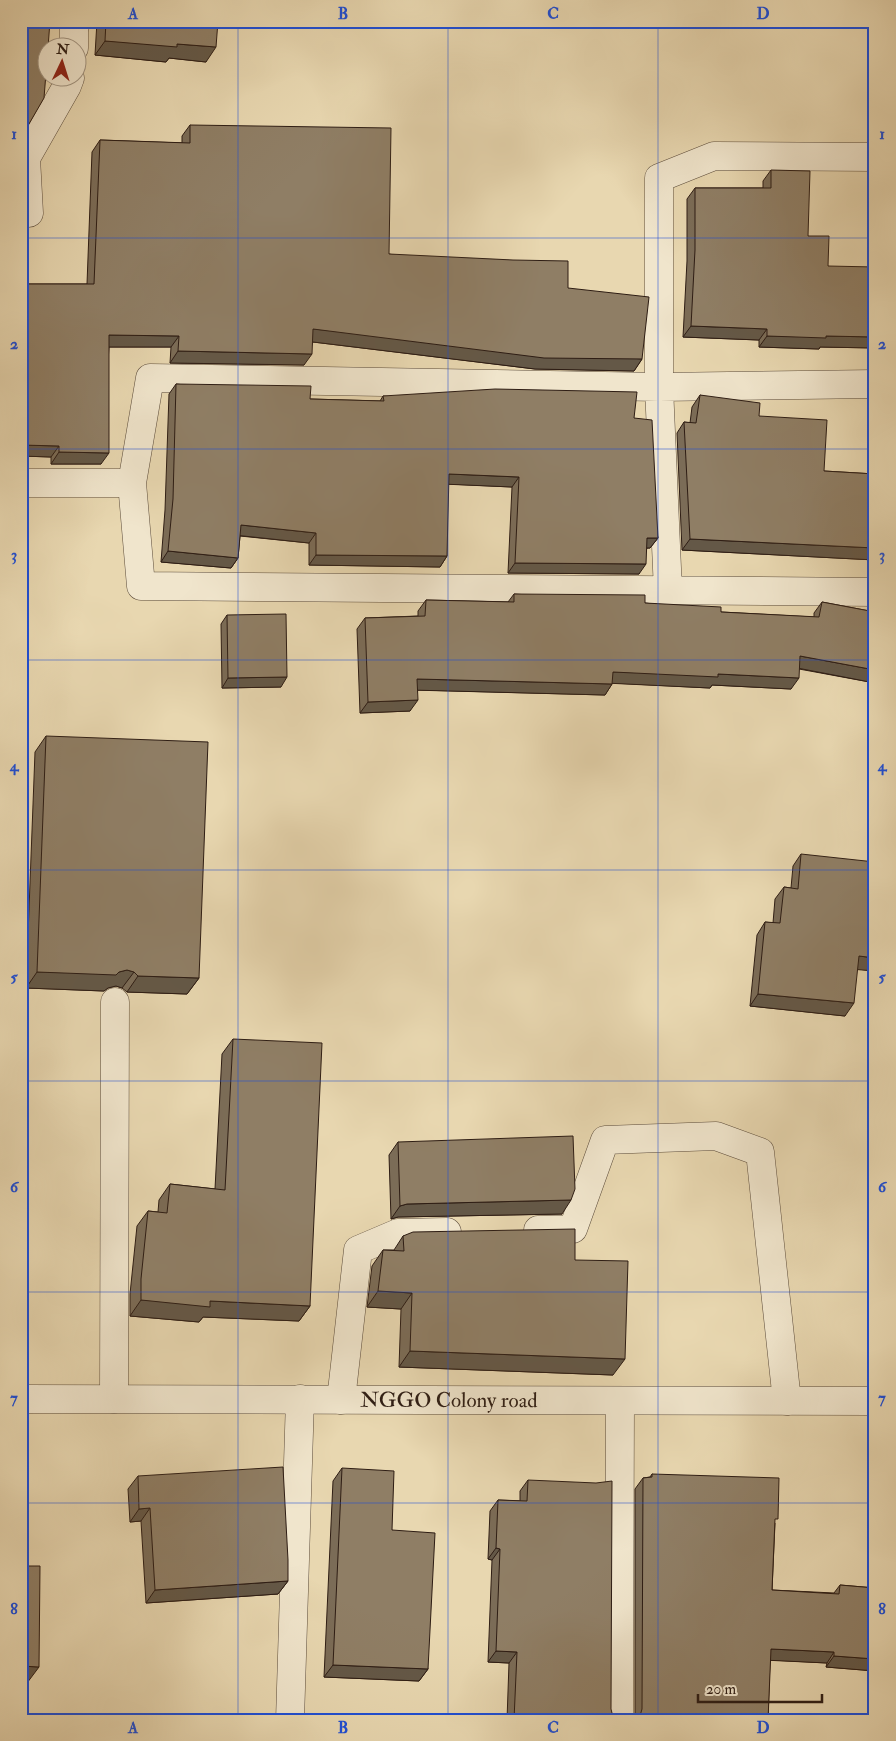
<svg xmlns="http://www.w3.org/2000/svg" width="896" height="1741" font-family="'IM FELL Double Pica',serif">
  <style>
    .lines { fill: none; stroke-linecap: round; stroke-linejoin: round }
    .minor-casing { stroke: #5c4c3b; stroke-width: 29 }
    .tertiary-casing { stroke: #5c4c3b; stroke-width: 29 }
    .minor { stroke: #f0e5cc; stroke-width: 28 }
    .tertiary { stroke: #f0e5cc; stroke-width: 28 }
    .wall { fill: #7b6c57; stroke: #2e1d14 }
    .shaded-wall { fill: #645847; stroke: #2e1d14 }
    .building { fill: #8f7e65; stroke: #2e1d14 }
    .grid { fill: none; stroke: #1d4ed8; stroke-width: 1; stroke-opacity: 0.55 }
    .labels { text-anchor: middle; stroke-width: 4.5; stroke-linejoin: round; paint-order: stroke }
    .street-label { font-size: 21px; fill: #2e1d14; stroke: #f0e5cc }
    .neatline { fill: none; stroke: #1d4ed8; stroke-width: 2 }
    .grid-label { font-size: 16px; text-anchor: middle; font-weight: bold; fill: #1d4ed8 }
  </style>
  <rect width="100%" height="100%" fill="#e8d7b0"/>
  <filter id="stains"><feTurbulence type="fractalNoise" baseFrequency=".004" numOctaves="4"/><feColorMatrix values="0 0 0 0 .2 0 0 0 0 .09 0 0 0 0 .02 0 0 0 .5 -.17"/></filter>
  <radialGradient id="worn" r=".72"><stop offset=".6" stop-color="#630" stop-opacity="0"/><stop offset="1" stop-color="#630" stop-opacity=".3"/></radialGradient>
  <g class="lines">
    <g class="minor-casing">
      <path id="minor" d="M74,48V30L76,21
        M21,212L29,213L26,158L67,86L70,78
        M875,384L659,387L150,378L132,483L141,586L875,592
        M21,483H132
        M668,591L659,387V178L714,156L875,157
        M538,1230L573,1229L605,1140L716,1136L760,1152L787,1401
        M114,1399L115,1002
        M341,1400L358,1250L398,1233L447,1232
        M290,1720L300,1399
        M619,1720L620,1401"/>
    </g>
    <g class="tertiary-casing">
      <g id="tertiary">
        <path id="s1" d="M21,1399L875,1401"/>
      </g>
    </g>
    <use href="#minor" class="minor"/>
    <use href="#tertiary" class="tertiary"/>
  </g>
  <path class="wall" d="M97,21H218L206,62L169,58L166,62L95,55Z
    M190,125L389,254L568,288L642,359L634,371L535,369L313,342L304,365L170,363L171,347H109L101,464H51V457L21,456V284H87L92,152L100,140L182,143V136Z
    M771,170L808,236L828,266L875,348L820,347L819,349L759,347V340L683,337L687,261V199L695,188H763V181Z
    M176,384L310,399L380,401L383,396L634,418L658,538L650,548H647L639,574L508,573L512,487L448,484L447,556L440,567L309,565V543L240,536L238,558L231,568L161,562L165,510L169,394Z
    M700,395L759,416L824,471L875,474V560L682,550L677,433L684,422L690,423L692,407Z
    M514,594L645,603L721,612L814,617V613L822,602L875,612V683L799,669L791,689L712,685L710,688L612,683V684L605,695L418,690L410,711L360,713L357,629L365,618L418,616V611L426,600L508,602Z
    M227,615L281,687L222,688L221,624Z
    M46,736L199,978L187,994L127,992L122,988L116,986L108,988L104,991L26,988L35,752Z
    M801,854L875,971L857,969L845,1016L750,1006L757,935L765,922L773,923L775,899L784,887L791,888L793,866Z
    M233,1039L310,1306L299,1321L203,1317L199,1322L130,1316V1294L137,1226L148,1211L158,1212L159,1200L170,1184L215,1189L222,1054Z
    M398,1142L562,1214L398,1217L391,1219L389,1155Z
    M403,1236L575,1260L613,1375L399,1367L401,1309L367,1307L372,1266L383,1250H394Z
    M342,1468L392,1530L428,1669L419,1681L324,1677L333,1481Z
    M652,1474L775,1523L772,1590L834,1593L840,1585L875,1588V1671L826,1667L827,1663L770,1660L768,1720H635V1489L643,1478L650,1477Z
    M138,1476L288,1581L278,1594L146,1603L141,1521L130,1522L128,1489Z
    M528,1480L613,1717L616,1720H507L509,1663L488,1662L492,1560L488,1559L490,1511L498,1500L520,1501V1491Z"/>
  <path class="shaded-wall" d="M105,41L177,44L216,47L206,62L169,58L166,62L95,55Z
    M691,326L767,329L759,340L683,337Z
    M313,329L642,359L634,371L535,369L305,341Z
    M109,335L179,336L171,347H100Z
    M767,336H826L875,337V348L820,347L819,349L759,347Z
    M178,351L312,354L304,365L170,363Z
    M21,445L59,446L51,457L21,456Z
    M59,452L109,453L101,464H51Z
    M449,474L519,477L512,487L442,484Z
    M241,525L316,533L309,543L234,535Z
    M647,538H658L650,548H640Z
    M690,539L875,548V560L682,550Z
    M168,551L238,558L231,568L161,562Z
    M316,555L447,556L440,567L309,565Z
    M515,563L646,564L639,574L508,573Z
    M800,656L875,670V683L792,667Z
    M613,672L718,674L799,678L791,689L712,685L710,688L605,683Z
    M287,677L281,687L222,688L228,678Z
    M417,679L612,684L605,695L410,690Z
    M418,700L410,711L360,713L368,702Z
    M859,956L875,958V971L850,969Z
    M127,970L134,972L122,988L116,986L108,988L104,991L26,988L37,972H119Z
    M138,976L199,978L187,994L127,992Z
    M758,994L854,1003L845,1016L750,1006Z
    M571,1200L562,1214L398,1217L391,1219L400,1206L407,1204Z
    M378,1291L412,1293L401,1309L367,1307Z
    M141,1300L210,1301L310,1306L299,1321L203,1317L199,1322L130,1316Z
    M410,1351L625,1359L613,1375L399,1367Z
    M150,1508L141,1521L130,1522L139,1509Z
    M496,1548L500,1549L492,1560L488,1559Z
    M288,1581L278,1594L146,1603L155,1590Z
    M771,1649L834,1652L827,1663L763,1660Z
    M496,1651L517,1652L509,1663L488,1662Z
    M834,1656L875,1659V1671L826,1667Z
    M333,1665L428,1669L419,1681L324,1677Z
    M21,1666L39,1667L27,1683H21Z"/>
  <path class="building" d="M21,21H50L48,48L44,98L22,136L21,141Z
    M106,21H218L216,47L177,44V47L105,41Z
    M190,125L391,128L389,254L513,260L568,261V288L649,297L642,359L544,358L313,329L312,354L178,351L179,336L109,335V453L59,452V446L21,445V284H94L100,140L190,143Z
    M21,159L23,185L21,186Z
    M771,170L810,171L808,236H829L828,266L875,267V337L826,336V338L767,336V329L691,326L695,250V188H771Z
    M176,384L311,386L310,399L384,401L383,396L495,389L637,392L634,418L652,420L658,538H647L646,564L515,563L519,477L449,474L447,556L316,555V533L241,525L238,558L168,551L173,499Z
    M700,395L760,403L759,416L827,420L824,471L875,474V548L690,539L684,422L696,423Z
    M514,594L645,595V603L721,607V612L819,617L822,602L875,612V670L800,656L799,678L718,674V677L613,672L612,684L417,679L418,700L368,702L365,618L425,616L426,600L514,602Z
    M286,614L287,677L228,678L227,615Z
    M46,736L208,742L199,978L138,976L134,972L127,970L119,972L116,975L37,972Z
    M801,854L875,862V958L859,956L854,1003L758,994L765,922L780,923L784,887L798,889Z
    M233,1039L322,1043L310,1306L210,1301V1307L141,1300V1279L148,1211L167,1213L170,1184L225,1190Z
    M573,1136L575,1189L571,1200L407,1204L400,1206L398,1142Z
    M575,1229V1260L628,1261L625,1359L410,1351L412,1293L378,1291L383,1250L404,1251L403,1236L413,1232Z
    M283,1467L288,1560V1581L155,1590L150,1508L139,1509L138,1476Z
    M342,1468L394,1471L392,1530L435,1533L428,1669L333,1665Z
    M652,1474L779,1478L778,1519H775L772,1590L839,1594L840,1585L875,1588V1659L834,1656V1652L771,1649L768,1720H637L640,1716L642,1709L643,1478L652,1477Z
    M528,1480L596,1483L612,1481L611,1709L613,1717L616,1720H514L517,1652L496,1651L500,1549L496,1548L498,1500L527,1501Z
    M21,1566H40L39,1667L21,1666Z"/>
  <path class="grid" d="M238,21V1720M448,21V1720M658,21V1720M21,238H875M21,449H875M21,660H875M21,870H875M21,1081H875M21,1292H875M21,1503H875"/>
  <g class="labels">
    <g class="street-label">
      <text dy="7" stroke="none"><textPath href="#s1" startOffset="428">NGGO Colony road</textPath></text>
    </g>
  </g>
  <rect width="896" height="1741" fill="none" stroke="#e8d7b0" stroke-width="55"/>
  <g transform="translate(62 62) rotate(4)"><circle r="24" fill="#f0e5cc" stroke="#a29582"/>
  <path d="M0-4L9 19L0 12L-9 19Z" fill="#8f2418"/>
  <text y="-8" font-size="14" font-weight="bold" text-anchor="middle" fill="#2e1d14">N</text>
  </g>
  <path d="M698 1694v8h124v-8" fill="none" stroke="#2e1d14" stroke-width="2.5"/>
  <text x="706" y="1694" font-size="15" fill="#2e1d14" stroke="#f0e5cc" stroke-width="4" paint-order="stroke">20 m</text>
  <rect x="28" y="28" width="840" height="1686" class="neatline"/>
  <g class="grid-label">
    <text x="133" y="19">A</text>
    <text x="343" y="19">B</text>
    <text x="553" y="19">C</text>
    <text x="763" y="19">D</text>
    <text x="14" y="139">1</text>
    <text x="882" y="139">1</text>
    <text x="14" y="349">2</text>
    <text x="882" y="349">2</text>
    <text x="14" y="560">3</text>
    <text x="882" y="560">3</text>
    <text x="14" y="771">4</text>
    <text x="882" y="771">4</text>
    <text x="14" y="982">5</text>
    <text x="882" y="982">5</text>
    <text x="14" y="1192">6</text>
    <text x="882" y="1192">6</text>
    <text x="14" y="1403">7</text>
    <text x="882" y="1403">7</text>
    <text x="14" y="1614">8</text>
    <text x="882" y="1614">8</text>
    <text x="133" y="1733">A</text>
    <text x="343" y="1733">B</text>
    <text x="553" y="1733">C</text>
    <text x="763" y="1733">D</text>
  </g>
  <rect width="100%" height="100%" filter="url(#stains)"/>
  <rect width="100%" height="100%" fill="url(#worn)"/>
</svg>
